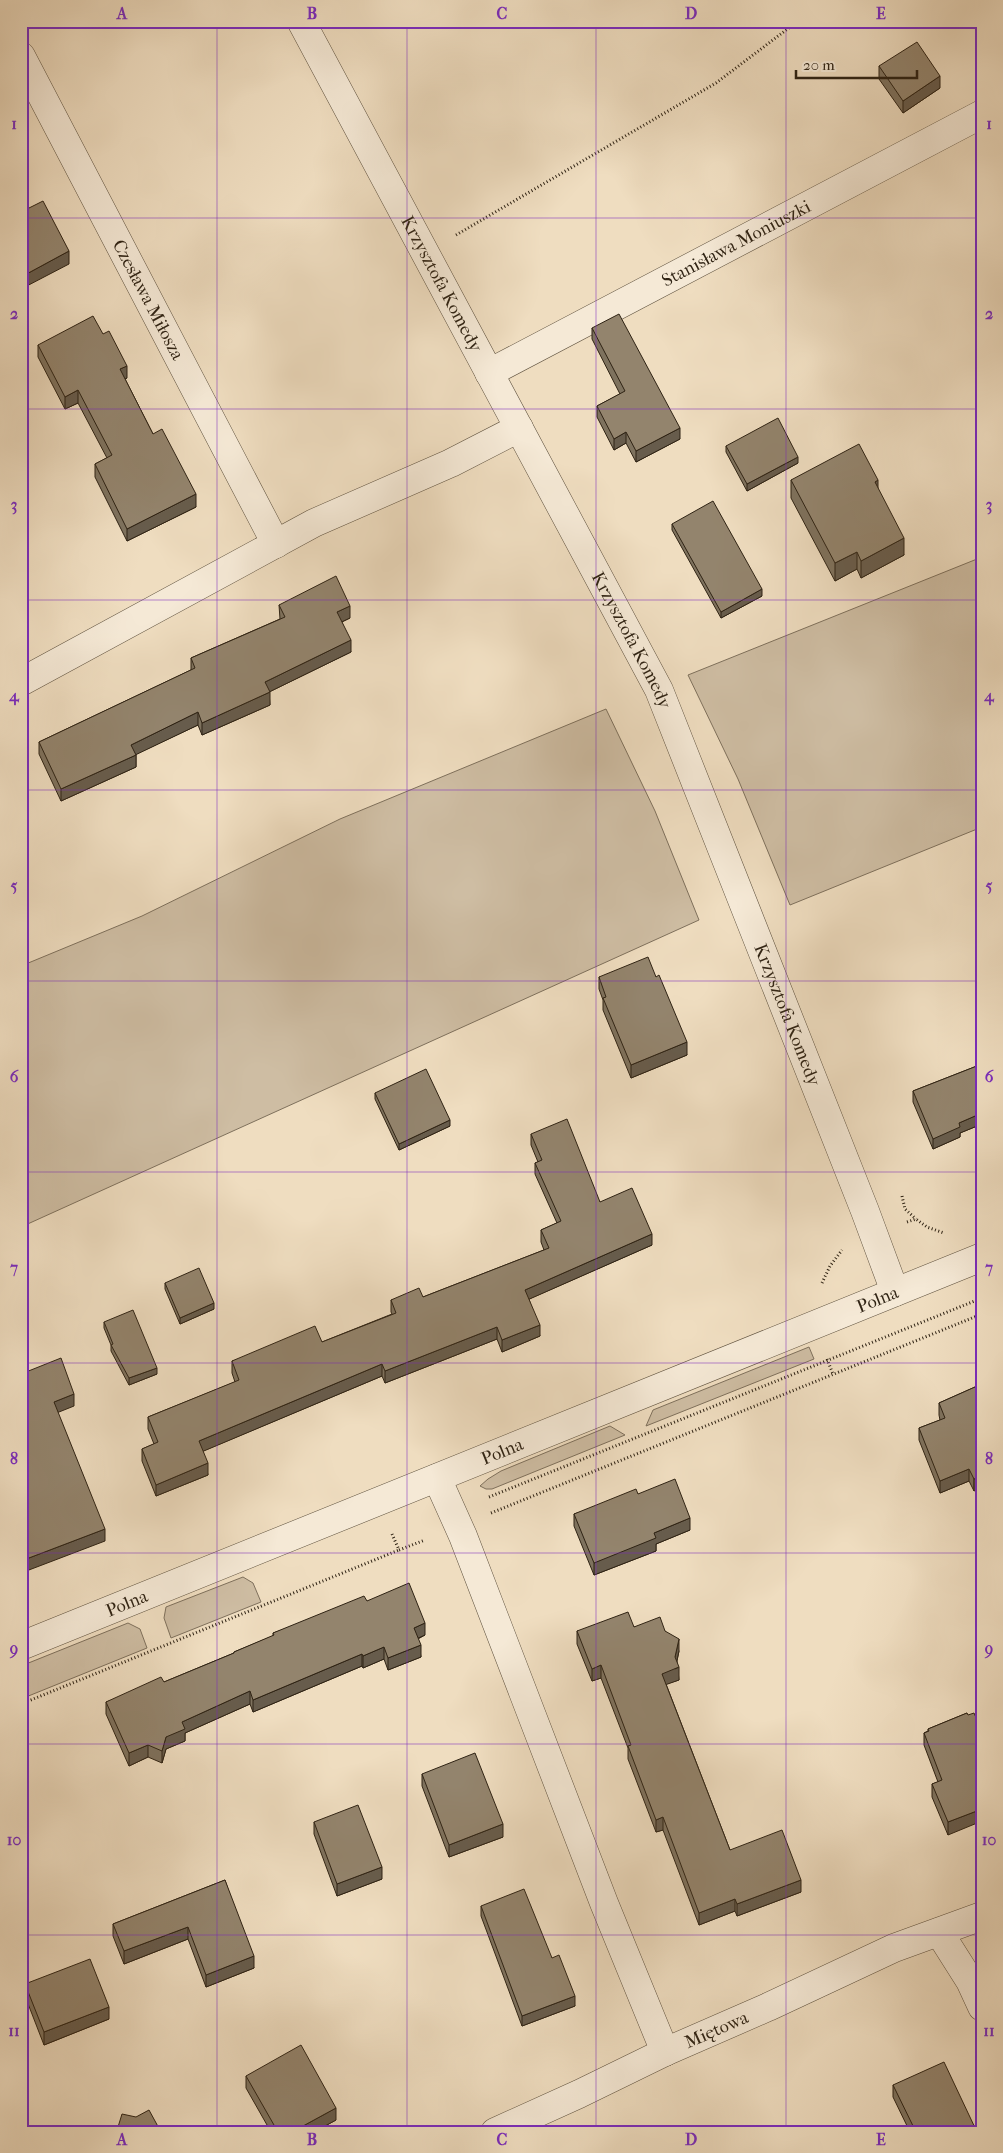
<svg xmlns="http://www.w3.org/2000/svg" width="1003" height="2153" font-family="'IM FELL French Canon',serif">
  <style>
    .grass { fill: #cebda3; stroke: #7e705c }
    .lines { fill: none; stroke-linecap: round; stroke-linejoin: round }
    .minor-casing { stroke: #5f523f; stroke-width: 29 }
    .path { stroke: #2f2314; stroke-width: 3; stroke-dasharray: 1 2.5; stroke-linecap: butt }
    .minor { stroke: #f5e9d6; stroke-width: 28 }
    .wall { fill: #7e725e; stroke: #2f2314 }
    .shaded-wall { fill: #675c4c; stroke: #2f2314 }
    .building { fill: #93846d; stroke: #2f2314 }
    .grid { fill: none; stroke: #7b2cbf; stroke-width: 1; stroke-opacity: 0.55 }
    .labels { text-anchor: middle; stroke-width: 4.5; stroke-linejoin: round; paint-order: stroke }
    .street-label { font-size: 18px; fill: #2f2314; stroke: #f5e9d6 }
    .neatline { fill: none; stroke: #7b2cbf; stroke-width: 2 }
    .grid-label { font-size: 16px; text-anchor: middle; font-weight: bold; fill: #7b2cbf }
  </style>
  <rect width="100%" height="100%" fill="#efddc0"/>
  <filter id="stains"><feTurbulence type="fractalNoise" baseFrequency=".004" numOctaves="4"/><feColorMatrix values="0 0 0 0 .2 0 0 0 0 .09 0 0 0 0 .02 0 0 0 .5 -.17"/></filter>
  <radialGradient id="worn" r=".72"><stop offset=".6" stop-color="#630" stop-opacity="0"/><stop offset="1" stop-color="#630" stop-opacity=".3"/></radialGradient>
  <path class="grass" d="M982,557V827L790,905L738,779L688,675Z
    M606,709L655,811L699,920L21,1227V966L142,916L340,819Z
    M809,1347L814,1359L646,1426L653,1410Z
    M610,1426L625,1435L492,1489H486L480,1486L488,1479L501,1471Z
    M243,1577L253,1583L261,1602L171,1638L164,1618L166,1607Z
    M128,1623L140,1629L147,1648L21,1699V1666Z"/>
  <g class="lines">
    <g class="minor-casing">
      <g id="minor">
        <path id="s1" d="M301,21L659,690L865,1211L895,1292"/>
        <path id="s2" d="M21,56L276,544"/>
        <path id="s3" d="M489,373L982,114"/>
        <path d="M21,682L314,523L451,463L519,428"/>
        <path d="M437,1478L463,1536L604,1903L665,2052"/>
        <path id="s4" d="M21,1646L982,1257"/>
        <path d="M939,1932L970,1981L982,2007"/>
        <path id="s5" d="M495,2132L579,2094L665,2052L768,2007L894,1948L982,1916"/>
      </g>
    </g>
    <path class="path" d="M785,21L792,26
      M456,235L716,83L798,21
      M902,1196L905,1209L916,1219
      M907,1222L916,1219L927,1227L944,1233
      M822,1283L830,1266L842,1250
      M827,1359L833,1374
      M489,1497L982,1298
      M491,1513L982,1314
      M392,1534L399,1550L425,1540
      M21,1704L399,1550"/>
    <use href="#minor" class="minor"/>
  </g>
  <path class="wall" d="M879,66L940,88L903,113L879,79Z
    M592,328L680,439L636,462L626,443L614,450L597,417V406L620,394L592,339Z
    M38,345L127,378L125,379L153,434L196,507L127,541L95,477V464L107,458L78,403L65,409L38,357Z
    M726,446L798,463L747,491L726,452Z
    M791,480L878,489L904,555L861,578L857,569L835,581L791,498Z
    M672,524L762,596L721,618L672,530Z
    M279,605L350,618L342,622L351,652L269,692L270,705L202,735L198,725L136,754V767L61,801L39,754V742L191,670V658L280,619Z
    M599,977H656L687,1055L631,1078L603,1010V1000L599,989Z
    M982,1064V1124L960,1133V1137L933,1149L913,1102V1091Z
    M375,1093L450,1126L399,1150L375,1099Z
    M531,1134L600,1202L652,1245L529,1299L540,1336L502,1352L497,1339L385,1383L382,1376L203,1451L208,1475L156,1496L142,1461V1449L154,1444L148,1429V1417L235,1382L232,1373V1361L322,1342L392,1314L391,1312V1300L423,1297L544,1250L541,1242V1230L557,1223L535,1174V1163L538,1162L531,1145Z
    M165,1283L214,1309L180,1324L165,1289Z
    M104,1322L157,1374L129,1385L111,1351V1345L104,1328Z
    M975,1387L974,1491L969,1481L940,1493L919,1440V1428L940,1420L939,1415V1403Z
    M638,1494L690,1530L656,1544V1551L594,1575L574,1526V1514Z
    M367,1601L425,1635L418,1639L421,1657L388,1670L384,1659L363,1668L362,1666L253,1712L250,1704L185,1733V1741L166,1749L162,1763L148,1757L129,1766L106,1714V1702L164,1682L234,1653V1652L273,1636V1633Z
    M634,1627L665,1631L679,1651L677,1661L679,1680L666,1684L730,1850L801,1892L737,1916L735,1911L699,1925L663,1830L656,1832L628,1759V1748L601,1678L592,1681L577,1644V1631Z
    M967,1713L948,1835L932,1797V1784L938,1782L924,1745V1733L928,1731V1729Z
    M422,1774L503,1837L449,1857L422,1786Z
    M314,1822L382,1879L337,1896L314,1834Z
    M225,1880L254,1968L206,1987L188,1939L124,1964L113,1936V1924Z
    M481,1906L552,1958L575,2006L522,2026L481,1916Z
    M25,1984L109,2019L44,2045L25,1996Z
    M246,2076L336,2120L314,2132H271L246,2088Z
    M893,2085L977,2132H910L893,2097Z"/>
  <path class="shaded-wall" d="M940,76V88L903,113V101Z
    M69,251V264L21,289V277Z
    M127,366V378L120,381V369Z
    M78,390V403L65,409V397Z
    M680,428V439L636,462V451Z
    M626,432V443L614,450V439Z
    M798,457V463L747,491V484Z
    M878,480V498L875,482Z
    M196,494V507L127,541V529Z
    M904,538V555L861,578V561Z
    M857,552V569L835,581V563Z
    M762,589V596L721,618V612Z
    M350,606V618L337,624V612Z
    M351,640V652L265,694V682Z
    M270,692V705L202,735V723Z
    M198,712V725L131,757V745Z
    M136,755V767L61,801V789Z
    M687,1042V1055L631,1078V1065Z
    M982,1113V1124L960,1133V1137L933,1149V1139L959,1123Z
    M450,1120V1126L399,1150V1144Z
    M652,1234V1245L525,1301V1290Z
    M214,1303V1309L180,1324V1318Z
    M540,1325V1336L502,1352V1340Z
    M497,1327V1339L385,1383V1371Z
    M382,1364V1376L199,1453V1441Z
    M157,1368V1374L129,1385V1378Z
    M74,1394V1406L54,1414V1402Z
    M208,1463V1475L156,1496V1485Z
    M969,1469V1481L940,1493V1481Z
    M982,1476V1488L974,1491V1479Z
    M690,1518V1530L656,1544V1551L594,1575V1563L654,1533Z
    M105,1529V1541L21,1573V1561Z
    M425,1623V1635L414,1640V1628Z
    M679,1639V1651L675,1669L679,1667V1680L662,1686V1674L675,1657Z
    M421,1645V1657L388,1670V1658Z
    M384,1647V1659L363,1668V1656Z
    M362,1654V1666L253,1712V1700Z
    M601,1665V1678L592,1681V1669Z
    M250,1691V1704L185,1733V1741L166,1749L162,1763V1751L166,1737L182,1722Z
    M148,1745V1757L129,1766V1753Z
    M982,1809V1821L948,1835V1822Z
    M663,1817V1830L656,1832V1820Z
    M503,1824V1837L449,1857V1845Z
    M382,1867V1879L337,1896V1884Z
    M801,1880V1892L737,1916V1904Z
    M735,1899V1911L699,1925V1913Z
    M188,1927V1939L124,1964V1951Z
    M254,1956V1968L206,1987V1975Z
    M575,1996V2006L522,2026V2016Z
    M109,2007V2019L44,2045V2032Z
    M336,2108V2120L314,2132H292Z"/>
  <path class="building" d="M917,42L940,76L903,101L879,66Z
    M43,201L69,251L21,277V202H23L27,209Z
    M619,314L680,428L636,451L626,432L614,439L597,406L625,391L592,328Z
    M93,316L103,334L109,331L127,366L120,369L153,434L162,429L196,494L127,529L95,464L112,455L78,390L65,397L38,345Z
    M778,418L798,457L747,484L726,446Z
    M859,444L878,480L875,482L904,538L861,561L857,552L835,563L791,480Z
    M713,501L762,589L721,612L672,524Z
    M336,576L350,606L337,612L351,640L265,682L270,692L202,723L198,712L131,745L136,755L61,789L39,742L195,668L191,658L285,617L279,605Z
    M648,957L656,977L659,975L687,1042L631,1065L603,998L606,997L599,977Z
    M982,1064V1113L959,1123L960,1127L933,1139L913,1091Z
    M426,1069L450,1120L399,1144L375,1093Z
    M567,1119L600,1202L632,1188L652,1234L525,1290L540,1325L502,1340L497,1327L385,1371L382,1364L199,1441L208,1463L156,1485L142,1449L158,1442L148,1417L239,1380L232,1361L315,1326L322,1342L396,1313L391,1300L419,1288L423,1297L549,1248L541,1230L561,1221L535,1163L542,1160L531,1134Z
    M199,1268L214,1303L180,1318L165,1283Z
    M133,1310L157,1368L129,1378L111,1345L113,1344L104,1322Z
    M61,1358L74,1394L54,1402L105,1529L21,1561V1374Z
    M975,1387L982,1403V1476L974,1479L969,1469L940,1481L919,1428L945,1418L939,1403Z
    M675,1479L690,1518L654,1533L656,1538L594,1563L574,1514L636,1489L638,1494Z
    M409,1583L425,1623L414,1628L421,1645L388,1658L384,1647L363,1656L362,1654L253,1700L250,1691L182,1722L185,1729L166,1737L162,1751L148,1745L129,1753L106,1702L161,1677L164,1682L234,1653V1652L274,1635L273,1633L364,1596L367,1601Z
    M628,1612L634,1627L660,1617L665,1631L679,1639L675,1657L679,1667L662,1674L730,1850L782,1830L801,1880L737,1904L735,1899L699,1913L663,1817L656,1820L628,1746L631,1745L601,1665L592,1669L577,1631Z
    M967,1713L968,1715L974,1713L982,1732V1796H981L982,1799V1809L948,1822L932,1784L942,1780L924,1733L929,1731L928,1729Z
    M475,1753L503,1824L449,1845L422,1774Z
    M358,1805L382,1867L337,1884L314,1822Z
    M225,1880L254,1956L206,1975L188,1927L124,1951L113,1924Z
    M524,1889L552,1958L559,1955L575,1996L522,2016L481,1906Z
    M90,1959L109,2007L44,2032L25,1984Z
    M301,2045L336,2108L292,2132H278L246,2076Z
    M944,2062L977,2132H916L893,2085Z
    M149,2110L161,2132H109L118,2127L122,2114L136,2117Z"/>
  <path class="grid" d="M217,21V2132M407,21V2132M596,21V2132M786,21V2132M21,218H982M21,409H982M21,600H982M21,790H982M21,981H982M21,1172H982M21,1363H982M21,1553H982M21,1744H982M21,1935H982"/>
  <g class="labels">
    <g class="street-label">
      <text dy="6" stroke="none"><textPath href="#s3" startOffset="279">Stanisława Moniuszki</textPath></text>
      <text dy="6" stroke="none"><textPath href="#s1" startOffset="298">Krzysztofa Komedy</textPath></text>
      <text dy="6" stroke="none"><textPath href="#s2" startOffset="275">Czesława Miłosza</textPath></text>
      <text dy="6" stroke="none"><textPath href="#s1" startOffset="702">Krzysztofa Komedy</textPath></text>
      <text dy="6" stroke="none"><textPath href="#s1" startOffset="1108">Krzysztofa Komedy</textPath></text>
      <text dy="6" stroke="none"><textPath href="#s4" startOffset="924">Polna</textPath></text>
      <text dy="6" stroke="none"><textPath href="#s4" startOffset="519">Polna</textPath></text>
      <text dy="6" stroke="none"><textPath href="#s4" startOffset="114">Polna</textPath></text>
      <text dy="6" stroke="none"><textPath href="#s5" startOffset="244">Miętowa</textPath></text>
    </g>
  </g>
  <rect width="1003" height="2153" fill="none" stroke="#efddc0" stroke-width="55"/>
  <path d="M796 70v8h121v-8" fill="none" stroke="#2f2314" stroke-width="2.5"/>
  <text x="803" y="70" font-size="15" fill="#2f2314" stroke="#f5e9d6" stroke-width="4" paint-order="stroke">20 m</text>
  <rect x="28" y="28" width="948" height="2098" class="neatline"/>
  <g class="grid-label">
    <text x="122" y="19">A</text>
    <text x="312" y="19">B</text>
    <text x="502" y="19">C</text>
    <text x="691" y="19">D</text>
    <text x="881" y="19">E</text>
    <text x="14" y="129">1</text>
    <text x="989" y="129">1</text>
    <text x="14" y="319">2</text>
    <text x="989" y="319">2</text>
    <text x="14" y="510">3</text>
    <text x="989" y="510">3</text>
    <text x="14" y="701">4</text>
    <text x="989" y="701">4</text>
    <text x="14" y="891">5</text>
    <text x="989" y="891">5</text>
    <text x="14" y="1082">6</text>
    <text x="989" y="1082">6</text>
    <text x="14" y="1273">7</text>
    <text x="989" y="1273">7</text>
    <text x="14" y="1464">8</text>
    <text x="989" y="1464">8</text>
    <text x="14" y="1654">9</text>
    <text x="989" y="1654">9</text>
    <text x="14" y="1845">10</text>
    <text x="989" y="1845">10</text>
    <text x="14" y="2036">11</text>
    <text x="989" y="2036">11</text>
    <text x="122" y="2145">A</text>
    <text x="312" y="2145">B</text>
    <text x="502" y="2145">C</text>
    <text x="691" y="2145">D</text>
    <text x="881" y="2145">E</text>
  </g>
  <rect width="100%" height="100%" filter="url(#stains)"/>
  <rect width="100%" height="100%" fill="url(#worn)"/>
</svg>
